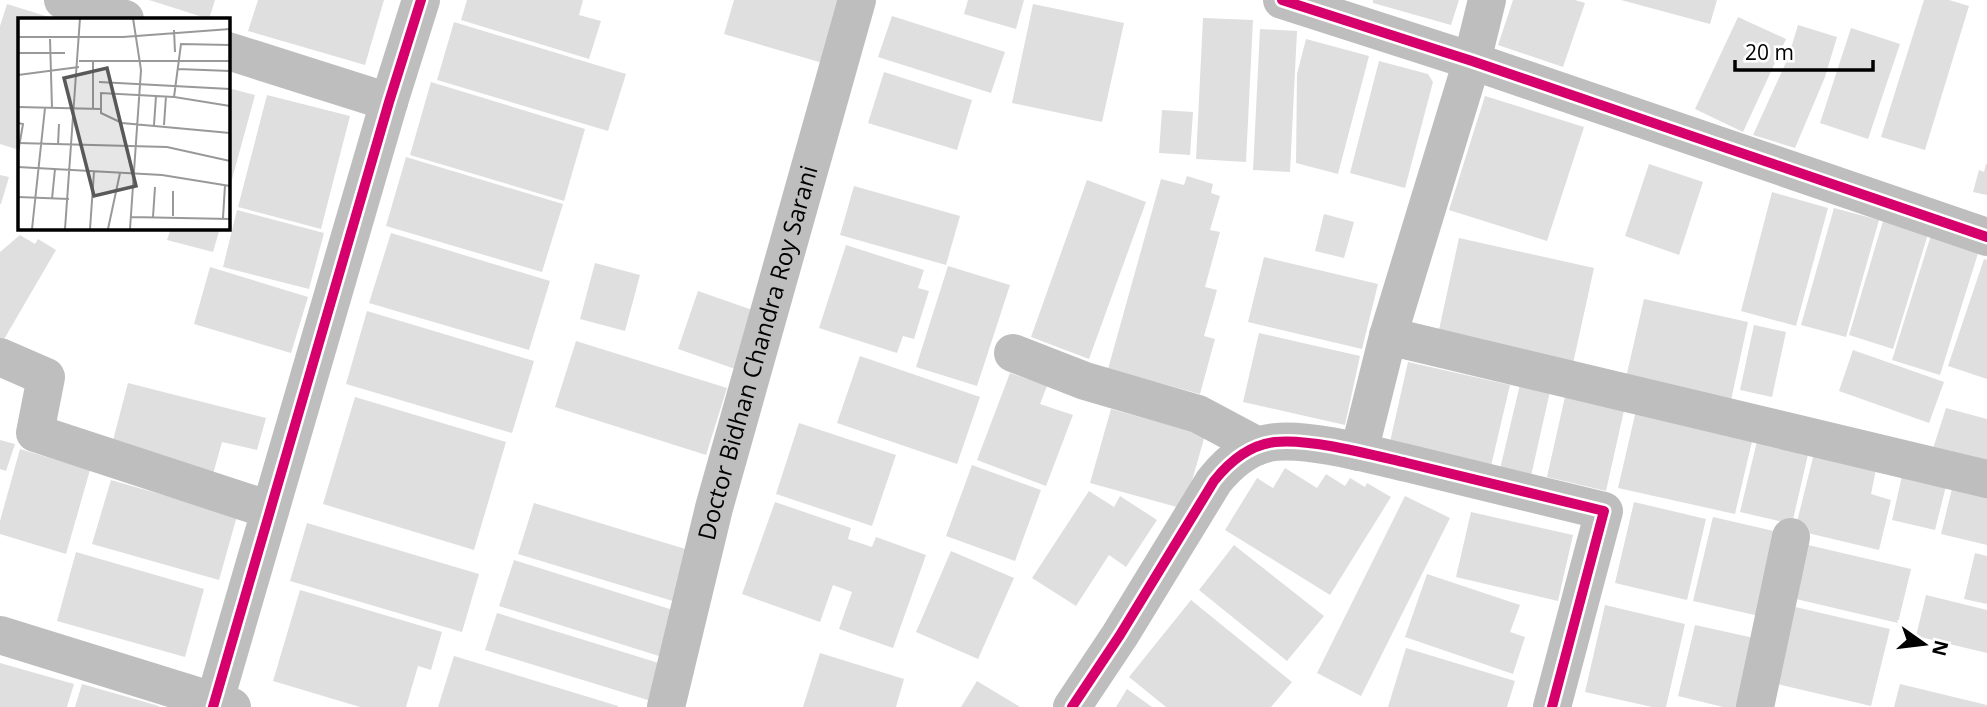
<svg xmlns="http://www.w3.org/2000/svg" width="1987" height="707" font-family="'Open Sans',sans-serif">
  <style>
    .building { fill: #dfdfdf }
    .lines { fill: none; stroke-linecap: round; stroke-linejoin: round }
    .minor { stroke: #bebebe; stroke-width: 38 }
    .cycleway-casing { stroke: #fff; stroke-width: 15 }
    .cycleway { stroke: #d6006c; stroke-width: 10 }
    .labels { text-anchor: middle; stroke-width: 5; stroke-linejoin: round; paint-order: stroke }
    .street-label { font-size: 24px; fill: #000; stroke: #fff }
    .inset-road { fill: none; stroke: #999; stroke-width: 2 }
    .view { fill: #595959; fill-opacity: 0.15; stroke: #595959; stroke-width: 3.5 }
    .inset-edge { fill: none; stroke: #000; stroke-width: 3.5 }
  </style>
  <rect width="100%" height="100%" fill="#fff"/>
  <path class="building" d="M149,0H215L209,19Z
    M258,0H384L365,65L248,31Z
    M467,0H583L579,15L601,21L589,59L461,20Z
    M734,0H845L826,64L724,34Z
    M968,0H1024L1016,29L964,14Z
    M1373,0H1459L1451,25L1373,3Z
    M1513,0H1575L1585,3L1563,67L1498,45Z
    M1621,0H1717L1710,24Z
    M1924,0H1949L1969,6L1925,150L1881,137Z
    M7,4L55,19H19V150L0,144V26Z
    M1033,4L1124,23L1102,122L1012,103Z
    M892,16L1005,52L991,93L878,57Z
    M1738,17L1786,39L1743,132L1695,109Z
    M1203,18L1253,20L1246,162L1196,159Z
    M454,22L626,74L608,131L437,80Z
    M1798,25L1837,37L1825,77L1795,148L1753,135L1788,58Z
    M1851,28L1900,44L1868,139L1820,123Z
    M1260,29L1297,31L1290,172L1253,170Z
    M1306,39L1369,56L1338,174L1296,163L1297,74Z
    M1379,61L1428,74L1433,82L1405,188L1350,173Z
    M884,72L972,100L957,150L868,123Z
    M431,82L585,129L564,201L410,155Z
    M228,88L255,95L228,194Z
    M267,95L350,116L321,229L238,207Z
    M1485,96L1584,127L1547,241L1449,210Z
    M1162,110L1193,112L1190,155L1159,153Z
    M406,157L563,204L542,272L386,226Z
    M1649,164L1703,182L1679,255L1625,236Z
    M1986,164H1987V195L1973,192L1979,170L1984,172Z
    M0,175L9,177L1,204H0Z
    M1187,176L1213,184L1211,193L1220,196L1210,230L1220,232L1205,287L1217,290L1204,336L1215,339L1200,394L1108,369L1161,179L1184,185Z
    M1087,180L1146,202L1089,359L1031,337Z
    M854,186L960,216L946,265L840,235Z
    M1772,192L1828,208L1796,326L1741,311Z
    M1834,208L1879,220L1846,337L1801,325Z
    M237,210L324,233L309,289L223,267Z
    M1324,214L1354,222L1344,258L1315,251Z
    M1883,221L1928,234L1893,349L1849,335Z
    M171,228H220L213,252L167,240Z
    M1932,232L1980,247L1940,375L1892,360Z
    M391,233L550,281L529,350L369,303Z
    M20,235L35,244L38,239L56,250L3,341L0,339V252Z
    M1459,238L1594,268L1572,368L1437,339Z
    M846,245L924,270L918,288L929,291L914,339L903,336L897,353L819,328Z
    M1264,257L1378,284L1362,349L1248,322Z
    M1984,259L1987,260V379L1948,366Z
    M595,263L640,275L625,331L580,319Z
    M948,266L1010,285L977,386L916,367Z
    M210,267L308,297L291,353L194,324Z
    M698,291L761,313L741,371L678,349Z
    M1644,299L1748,322L1730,405L1625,382Z
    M367,311L534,361L512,433L346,384Z
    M1754,325L1786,332L1772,397L1740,390Z
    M1259,333L1360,356L1345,425L1243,402Z
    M576,341L727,388L706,455L555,407Z
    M1853,350L1944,382L1929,423L1839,391Z
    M860,356L980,397L957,464L837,423Z
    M1408,362L1510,385L1491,466L1390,442Z
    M1010,373L1047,386L1040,404L1073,415L1046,486L977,460Z
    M1521,380L1551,387L1531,476L1500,469Z
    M128,383L266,418L257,450L222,442L213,474L111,448Z
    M1566,392L1625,406L1606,491L1547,477Z
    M355,397L506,442L474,550L323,504Z
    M1637,406L1754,433L1735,514L1618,488Z
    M1946,408L1987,419V473L1930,458Z
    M1111,409L1205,435L1184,509L1090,483Z
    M799,423L896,455L872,526L776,494Z
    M1759,433L1810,446L1792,524L1740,512Z
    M0,440L15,444L6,471L0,469Z
    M1816,445L1878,460L1871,494L1891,500L1879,550L1795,530Z
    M20,449L90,470L66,554L0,534V521Z
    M972,465L1041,490L1015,561L946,536Z
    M1904,467L1948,478L1935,530L1892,520Z
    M1285,468L1317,488L1326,474L1345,486L1350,478L1365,487L1367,483L1391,497L1330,595L1225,530L1257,478L1273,488Z
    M1955,476L1987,484V545L1941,534Z
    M111,480L237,516L219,580L92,544Z
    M1089,491L1114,507L1120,496L1157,520L1126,567L1109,555L1076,606L1032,578Z
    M1405,496L1450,518L1361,696L1317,673Z
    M775,502L851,528L848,539L872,547L876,537L926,555L893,648L839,629L852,592L833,585L820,622L742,594Z
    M1634,502L1706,519L1687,600L1615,583Z
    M534,503L692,551L676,602L518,554Z
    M1471,512L1573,535L1558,601L1456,577Z
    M1713,517L1778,532L1759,616L1693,601Z
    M307,523L479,574L462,632L290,581Z
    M1234,545L1324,616L1287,661L1199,590Z
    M1808,545L1911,569L1898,623L1796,599Z
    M951,551L1014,578L978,659L916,632Z
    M76,552L204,589L185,657L57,621Z
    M1975,553L1987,556V604L1964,599Z
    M514,560L673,610L659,656L499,606Z
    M1427,574L1520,605L1510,632L1525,637L1513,674L1405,637Z
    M300,590L442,632L431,670L418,666L406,707H360L273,681Z
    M1926,595L1987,610V653L1916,636Z
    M1191,600L1292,682L1271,707H1166L1129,677Z
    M1605,605L1685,624L1666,707H1652L1585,692Z
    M1791,606L1890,629L1871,706L1773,683Z
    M497,613L662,664L651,701L485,650Z
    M1695,625L1754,638L1738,707H1723L1678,696Z
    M1406,648L1515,681L1507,707H1388Z
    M820,653L904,679L896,707H803Z
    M454,656L618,706V707H438Z
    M0,663L74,684L67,707H0Z
    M977,681L1020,707H961Z
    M82,684L159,706V707H75Z
    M1900,684L1987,705V707H1894Z
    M1127,689L1152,707H1116Z"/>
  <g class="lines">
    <g class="minor">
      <path d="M63,0L125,19"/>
      <path d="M1282,0L1472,61L1987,237"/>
      <path d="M228,51L389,102"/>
      <path d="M1388,336L1987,479"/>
      <path d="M1013,353L1085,381L1198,414L1258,446"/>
      <path d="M0,357L46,377L35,433L270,510"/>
      <path d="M1359,452L1388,336L1472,61L1487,0"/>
      <path d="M0,635L232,707"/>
      <path d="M213,707L389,102L421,0"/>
      <path id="s1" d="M666,707L714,508L857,0"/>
      <path d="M1072,707L1120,635L1214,481C1230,461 1249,445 1275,442C1310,438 1372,455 1407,463C1472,479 1538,495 1604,511L1552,707"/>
      <path d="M1755,707L1791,537"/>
    </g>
    <g class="cycleway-casing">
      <path id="cycleway" d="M1282,0L1472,61L1987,237
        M213,707L389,102L421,0
        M1072,707L1120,635L1214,481C1230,461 1249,445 1275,442C1310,438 1372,455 1407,463C1472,479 1538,495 1604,511L1552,707"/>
    </g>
    <use href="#cycleway" class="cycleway"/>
  </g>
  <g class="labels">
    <g class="street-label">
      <text dy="8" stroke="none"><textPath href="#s1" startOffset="366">Doctor Bidhan Chandra Roy Sarani</textPath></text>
    </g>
  </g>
  <g transform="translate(18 18)">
    <rect width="212" height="212" fill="#fff"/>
    <path class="inset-road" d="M156,12L157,34M0,19H105L212,11M32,21L34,90M212,27L163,26L156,79L212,88M0,35H47M61,43H212M75,43V91M160,51L212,53M0,57L61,49M81,64L212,71M156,79L83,75V95L104,105L212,115M0,89L83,91M0,105L5,106L0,135M136,107L138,78M146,107L148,78M0,125L149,129L212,143M40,127L41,106M0,149L144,157L212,168M155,173V198M0,179L51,181M34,181L37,151M113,199L212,201M135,199L137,169M205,200L207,167M14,211L27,90M47,211L62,0M72,211L76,154M90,211L102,155M112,211L123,52L115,0"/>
    <path class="view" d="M89,50L118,168L76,178L46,60Z"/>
    <rect width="212" height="212" class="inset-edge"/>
  </g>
  <g transform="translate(1924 644) rotate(104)" stroke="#ffffff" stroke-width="5" paint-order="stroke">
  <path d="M0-5L12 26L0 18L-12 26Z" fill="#000000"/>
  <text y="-10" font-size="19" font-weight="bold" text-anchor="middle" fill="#000000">N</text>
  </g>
  <path d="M1735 60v10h138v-10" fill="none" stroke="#000000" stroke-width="3.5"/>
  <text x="1745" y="60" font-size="21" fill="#000000" stroke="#ffffff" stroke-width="5" paint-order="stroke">20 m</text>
</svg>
